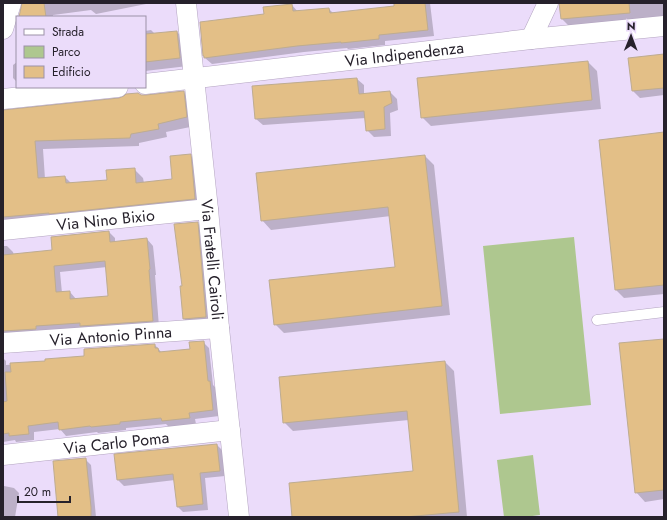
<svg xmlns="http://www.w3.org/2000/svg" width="667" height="520" font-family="Jost,sans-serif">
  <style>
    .green { fill: #aec78f }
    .shadow { fill: #0003; fill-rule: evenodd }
    .building { fill: #e3bf87; stroke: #beac91; fill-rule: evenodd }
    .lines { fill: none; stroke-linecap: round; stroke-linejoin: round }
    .service-casing { stroke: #b3a4c0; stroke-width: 11 }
    .minor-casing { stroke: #b3a4c0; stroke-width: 21 }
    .service { stroke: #fff; stroke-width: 10 }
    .minor { stroke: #fff; stroke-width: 20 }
    .labels { text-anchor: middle; stroke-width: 3; stroke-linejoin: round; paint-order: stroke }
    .street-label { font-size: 16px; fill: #26212b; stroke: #ebdcfa }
  </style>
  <rect width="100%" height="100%" fill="#ebdcfa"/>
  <path class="green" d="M574,237L591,405L500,414L483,246Z
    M533,455L540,515L525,517H504L497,460Z"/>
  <path class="shadow" d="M23,3H151L96,14L91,10L53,15V17H20Z
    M395,3H430L434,36L385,41V45L348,49L347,48L304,52L212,64L205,58L265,15L292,5L298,12L329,9L334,14L396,7Z
    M560,3H664V17L569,26L562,19Z
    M17,29V52L16,32Z
    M151,30L155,34L177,32L185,40L188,66L145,71V31Z
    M664,55V95L640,98L633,91L629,58Z
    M17,62V82L13,78V65Z
    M588,62L597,71L601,109L431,126L422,117Z
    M357,79L364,85V94L390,92L397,99L398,110L390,113L391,136L374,137L367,130L366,118L263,125L256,119Z
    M183,92L192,101L195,126L166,132L167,137L139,143V146L43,149L45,179L65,177L72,184L108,181L134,169L143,178L144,183L173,180L190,155L199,164L204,207L3,226V111L140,96Z
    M664,134V294L624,298L616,290Z
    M425,156L434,165L450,315L284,333L275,324L396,267L391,216L271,230L262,220Z
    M197,223L202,227L211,322L189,323L184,319L183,287Z
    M109,232L115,238V243L147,239L153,246L156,275H155L159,327L3,339V246H7L13,252L14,255L53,251ZM107,267L109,297L76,299L70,292L62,293L60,272Z
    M664,340V499L645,502L636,492Z
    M203,342L209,348L213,385L216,388L219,416L195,419L196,424L169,427L166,424L126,428V430L98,433L97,432L66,436L60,429L34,432V440L16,442L15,440L3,442V358L6,361V365L46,362L85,357L155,345L162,353L191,349Z
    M445,362L454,371L467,517H293L414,472L409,420L293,431L284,422Z
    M217,445L223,451L225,476L205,478L208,510L183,512L178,507L175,480L124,486L118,480Z
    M85,459L91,465L96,517H58L57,498Z
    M3,484L4,485V486L14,488L19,493L15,517H3Z"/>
  <path class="building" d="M22,3H44L46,17H19Z
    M394,3H425L428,30L379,35V39L341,43V42L297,46L204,58V56H203L200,22L264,14L263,7L292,4L293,11L329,8L330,13L394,6Z
    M559,3H629L630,13L561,19Z
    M177,31L180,58L145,62V34Z
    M664,54V88L632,91L628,58Z
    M588,61L592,100L421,118L417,78Z
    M357,78L359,94L390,91L392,103L384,107L385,129L366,131L364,111L255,119L252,86Z
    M184,91L187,117L158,124L159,129L131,134L130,138L35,141L38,178L65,176L66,183L107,180L106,170L135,168L136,183L172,179L170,156L191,154L195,199L49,214V213L3,217V110L119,98L124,96L126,94L138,93L141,95H146Z
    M664,132V285L615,290L599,140Z
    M425,155L442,306L274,325L269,280L395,267L388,207L261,221L256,173Z
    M198,222L206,317L183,319L180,286H182L174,224Z
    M109,231L110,242L147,238L150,269L149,270L153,321L80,326V323L36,326V329L3,331V255L52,250L51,237ZM105,261L108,296L70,299V291L56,292L54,266Z
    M664,339V490L635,493L619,343Z
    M204,341L208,381H210L213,410L189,413L190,418L162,421L161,418L120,422V424L91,427L90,426L59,430L58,422L28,426L29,434L9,436V433L3,434V402L7,401L5,372H11L10,363L45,361V359L84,356V349L155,344V348H158L159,352L190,349L189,342Z
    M445,361L459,512L405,517H292L289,483L413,471L407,411L283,423L279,377Z
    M217,444L220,471L200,473L203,504L177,507L173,474L117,480L114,454Z
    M86,458L91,507V517H58L53,461Z"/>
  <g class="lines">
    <g class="service-casing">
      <path id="service" d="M597,320L664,312"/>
    </g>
    <g class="minor-casing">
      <g id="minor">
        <path id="s1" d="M186,3L208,209L219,328L239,517"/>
        <path d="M3,29L11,3"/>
        <path d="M531,39L548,3"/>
        <path id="s2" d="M145,84L531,39L664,26"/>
        <path d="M3,99L118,87"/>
        <path id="s3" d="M3,230L208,209"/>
        <path id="s4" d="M3,343L219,328"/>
        <path id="s5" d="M3,455L230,430"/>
      </g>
    </g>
    <use href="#service" class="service"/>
    <use href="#minor" class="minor"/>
  </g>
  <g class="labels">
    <g class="street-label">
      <text dy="6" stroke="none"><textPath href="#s2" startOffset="261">Via Indipendenza</textPath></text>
      <text dy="6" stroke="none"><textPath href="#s3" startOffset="103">Via Nino Bixio</textPath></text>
      <text dy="6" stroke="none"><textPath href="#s1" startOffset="258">Via Fratelli Cairoli</textPath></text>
      <text dy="6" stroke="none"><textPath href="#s4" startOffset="108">Via Antonio Pinna</textPath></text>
      <text dy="6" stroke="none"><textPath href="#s5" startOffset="114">Via Carlo Poma</textPath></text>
    </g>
  </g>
  <rect width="667" height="520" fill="none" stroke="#26212b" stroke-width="8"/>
  <rect x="16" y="16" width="130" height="72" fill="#ebdcfa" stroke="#9c91a7"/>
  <rect x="24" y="29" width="20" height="6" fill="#ffffff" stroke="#9c91a7"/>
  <text x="52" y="36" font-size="12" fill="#26212b">Strada</text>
  <rect x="24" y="46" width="20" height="12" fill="#aec78f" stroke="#9c91a7"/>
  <text x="52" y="56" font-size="12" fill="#26212b">Parco</text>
  <rect x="24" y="66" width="20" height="12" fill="#e3bf87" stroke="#9c91a7"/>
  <text x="52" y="76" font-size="12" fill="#26212b">Edificio</text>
  <g transform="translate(631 36) rotate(1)" stroke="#ebdcfa" stroke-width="3" paint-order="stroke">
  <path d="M0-3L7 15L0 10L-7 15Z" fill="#26212b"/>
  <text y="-6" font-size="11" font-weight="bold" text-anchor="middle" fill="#26212b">N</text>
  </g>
  <path d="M18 496v6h52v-6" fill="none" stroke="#26212b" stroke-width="2"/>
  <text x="24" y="496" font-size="12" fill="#26212b" stroke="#ebdcfa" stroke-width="3" paint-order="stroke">20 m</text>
</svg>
